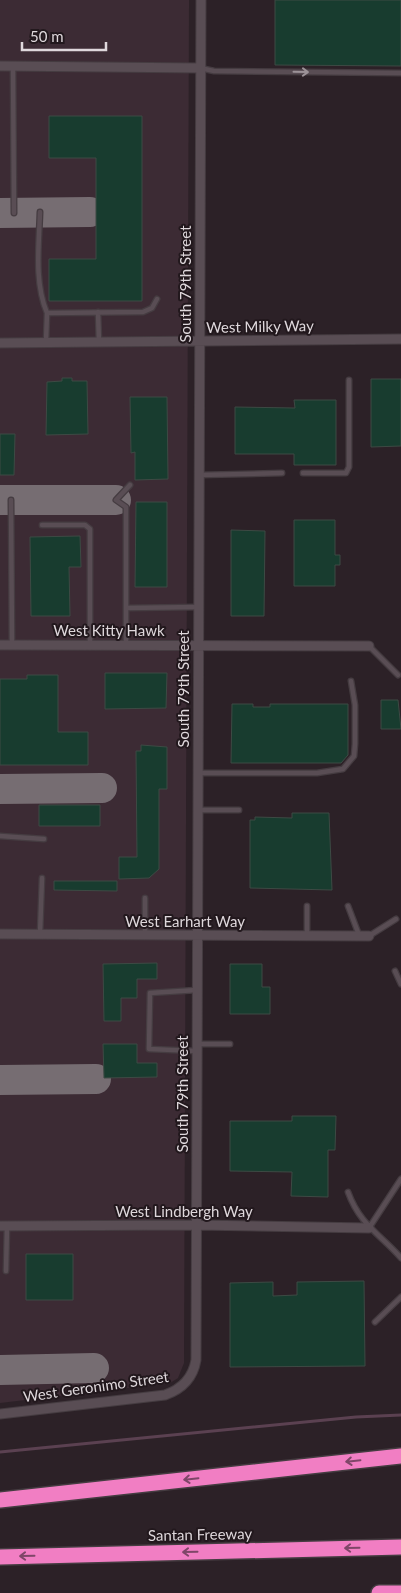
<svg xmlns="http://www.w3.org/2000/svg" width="401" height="1593" font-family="Lato,sans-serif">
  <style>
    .built { fill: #3c2b34 }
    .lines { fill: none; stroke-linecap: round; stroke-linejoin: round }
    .stream { stroke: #5b4151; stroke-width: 3 }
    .taxiway { stroke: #766d72; stroke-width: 30 }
    .building { fill: #183c2f; stroke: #3d4a44 }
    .lane-casing { stroke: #453c41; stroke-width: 7 }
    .street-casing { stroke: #453c41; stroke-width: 11 }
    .highway-casing { stroke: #453c41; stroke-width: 18 }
    .lane { stroke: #594d54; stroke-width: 4.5 }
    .street { stroke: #594d54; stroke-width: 9 }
    .highway { stroke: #f17ec3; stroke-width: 15 }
    .oneway { stroke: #9c9298 }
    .oneway2 { stroke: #7f4668 }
    .labels { text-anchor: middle; stroke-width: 4; stroke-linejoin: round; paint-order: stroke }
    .street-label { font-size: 15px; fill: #dfd8dc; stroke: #22181d }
  </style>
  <rect width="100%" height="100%" fill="#2c2127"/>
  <path class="built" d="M0,0H189L184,1363L178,1378L170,1383L0,1403Z"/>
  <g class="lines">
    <path class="stream" d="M0,1452L356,1417L401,1415"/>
    <path class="taxiway" d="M0,213L90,212
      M0,500H116
      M0,789L102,788
      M0,1080L96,1079
      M0,1370L94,1368"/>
  </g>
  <path class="building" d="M275,0H401V66L275,65Z
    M49,116H142V301H49V259H96V158H49Z
    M62,378H72V381H87L88,434L46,435L47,382L62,381Z
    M371,379H401V446L371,447Z
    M130,397H167L168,479L135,480V452L131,453Z
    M294,400H336V465H294V454H235V407L295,408Z
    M0,434H15L14,475H0Z
    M136,502H167V587H135Z
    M294,520H335V555H340V565H335V586H294Z
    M231,530L265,531L264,616H231Z
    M80,536L81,567H69L70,616H31L30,537Z
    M105,673H167L166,708L105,709Z
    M27,675H58V732H88V765H0V679H27Z
    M381,700H398L401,729H381Z
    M232,704H253V707H270V704H348V755L341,763H231Z
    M141,745L167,747V789H159V869L149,878L119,879V857H137L136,751H141Z
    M39,805H100V826H39Z
    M292,813H329L332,890L250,888V820H255V817L292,818Z
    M54,881H117V891L54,890Z
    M157,963V979H137V998H121V1021H104L103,964Z
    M230,964H262V987H270V1014H230Z
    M103,1044H137V1063H157V1077L104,1078Z
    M292,1116H336L335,1150H328V1197L291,1196L292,1172L230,1171V1121H292Z
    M26,1254H73V1300H26Z
    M364,1281L365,1366L230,1367V1283L273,1282V1296L297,1295V1282Z"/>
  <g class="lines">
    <g class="lane-casing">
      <path id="lane" d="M13,66L14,213
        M200,68L214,71L401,73
        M40,212C39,245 34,282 47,313L143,312L152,308L157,299
        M98,312L99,342
        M46,342L47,313
        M303,473H346L349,467V380
        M199,475L282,473
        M11,500L12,645
        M42,525H85L90,529V645
        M126,608L198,607
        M126,645V507L116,500L130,485
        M369,646L398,675
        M198,773H317L343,769L354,756L355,744V705L351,681
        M198,810H239
        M0,836L44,839
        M145,898V935
        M348,906L359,935
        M40,934L42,878
        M307,936V906
        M369,936L396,919
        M395,971L401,984
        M197,1044H230
        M196,1051L149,1049L150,993L197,990
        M348,1192C360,1225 380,1234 401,1258
        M369,1228L401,1179
        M6,1271L7,1226
        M375,1322L401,1297"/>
    </g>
    <g class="street-casing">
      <path id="street" d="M0,66L200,68
        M0,343L401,339
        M0,645L369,646
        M0,934L369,936
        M0,1226L196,1225L369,1228
        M0,1414L165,1395C182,1389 193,1378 196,1360L201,0"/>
    </g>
    <g class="highway-casing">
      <path id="highway" d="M0,1500L401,1456
        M0,1557L401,1547
        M379,1593H401"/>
    </g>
    <use href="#lane" class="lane"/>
    <use href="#street" class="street"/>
    <use href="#highway" class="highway"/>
  </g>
  <defs><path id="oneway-shaft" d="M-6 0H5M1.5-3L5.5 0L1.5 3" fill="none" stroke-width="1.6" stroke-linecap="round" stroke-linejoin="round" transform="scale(1.25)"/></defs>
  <use class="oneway" href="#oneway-shaft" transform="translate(301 72) rotate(1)"/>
  <g class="oneway2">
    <use href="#oneway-shaft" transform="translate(353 1461) rotate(174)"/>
    <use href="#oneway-shaft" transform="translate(191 1479) rotate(174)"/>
    <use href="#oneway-shaft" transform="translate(352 1548) rotate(179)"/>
    <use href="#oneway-shaft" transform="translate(190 1552) rotate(179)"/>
    <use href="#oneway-shaft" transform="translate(27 1556) rotate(179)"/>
  </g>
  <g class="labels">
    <g class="street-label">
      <text transform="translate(186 284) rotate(-90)" y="5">South 79th Street</text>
      <text transform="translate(260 327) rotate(-1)" y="5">West Milky Way</text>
      <text x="109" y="636">West Kitty Hawk</text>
      <text transform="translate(184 689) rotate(-90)" y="5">South 79th Street</text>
      <text x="185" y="927">West Earhart Way</text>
      <text transform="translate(183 1094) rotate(-90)" y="5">South 79th Street</text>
      <text x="184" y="1217">West Lindbergh Way</text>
      <text transform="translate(96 1387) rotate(-8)" y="5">West Geronimo Street</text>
      <text transform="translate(200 1535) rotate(-1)" y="5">Santan Freeway</text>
    </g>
  </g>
  <path d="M22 42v8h84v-8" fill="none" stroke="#dfd8dc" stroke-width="2.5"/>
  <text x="30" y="42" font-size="15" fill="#dfd8dc" stroke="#22181d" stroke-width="4" paint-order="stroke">50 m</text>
</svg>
